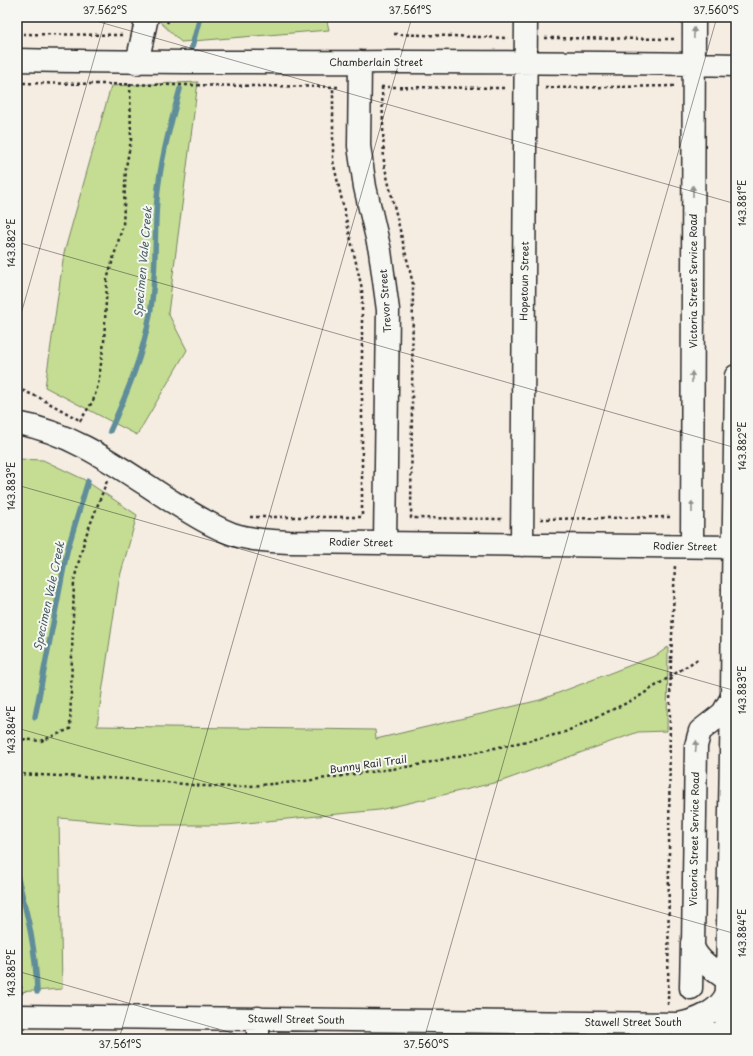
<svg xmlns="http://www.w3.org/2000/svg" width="753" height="1056" font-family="'Playpen Sans',sans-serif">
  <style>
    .green { fill: #c4dd93; stroke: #78845f }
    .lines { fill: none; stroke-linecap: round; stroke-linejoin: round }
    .stream { stroke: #608d9a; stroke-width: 5.5 }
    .minor-casing { stroke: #2b2b2b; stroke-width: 25 }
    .major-casing { stroke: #2b2b2b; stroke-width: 25 }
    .path { stroke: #2b2b2b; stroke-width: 2.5; stroke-dasharray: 3 3; stroke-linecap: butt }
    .minor { stroke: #f6f6f2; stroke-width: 22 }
    .major { stroke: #f6f6f2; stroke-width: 22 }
    .major-bridge-casing { stroke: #2b2b2b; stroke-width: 25; stroke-linecap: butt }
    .path-bridge { stroke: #2b2b2b; stroke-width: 2.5; stroke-dasharray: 3 3; stroke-linecap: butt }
    .major-bridge { stroke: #f6f6f2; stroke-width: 22 }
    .oneway { fill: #90908e }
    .ticks { fill: none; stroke: #2b2b2b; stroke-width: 1; stroke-opacity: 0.45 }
    .labels { text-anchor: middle; stroke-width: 4; stroke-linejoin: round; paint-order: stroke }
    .street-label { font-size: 10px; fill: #2b2b2b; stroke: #f6f6f2 }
    .water-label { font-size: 11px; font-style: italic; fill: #455c62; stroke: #f6f6f2 }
    .neatline { fill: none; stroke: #2b2b2b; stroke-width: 1.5 }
    .ticks-label { font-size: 10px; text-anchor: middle; fill: #2b2b2b }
  </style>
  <rect width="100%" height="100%" fill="#f5ece2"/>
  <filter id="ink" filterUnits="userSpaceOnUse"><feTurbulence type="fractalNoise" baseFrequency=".025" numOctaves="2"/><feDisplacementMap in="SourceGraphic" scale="8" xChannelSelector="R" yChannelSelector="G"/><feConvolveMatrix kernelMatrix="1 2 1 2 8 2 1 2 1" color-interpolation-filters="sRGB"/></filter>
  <g filter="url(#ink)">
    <path class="green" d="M155,17H326L329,30L181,42Z
      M198,82L168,313L187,350L137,435L45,387L64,253L111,86Z
      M17,459L43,460L83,479L137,515L119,580L97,726L375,730L376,739L540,700L657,655L668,647L667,731L638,732L502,781L379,810L226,825H139L59,818L62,989L17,992Z"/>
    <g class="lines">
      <path class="stream" d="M191,50L200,17
        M110,431C127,393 143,355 150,314C157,276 154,237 157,199C160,162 170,126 180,89
        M35,717L67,551L88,481
        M17,875C28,917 36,949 37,992"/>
      <g class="minor-casing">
        <path id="minor" d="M17,60C257,65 496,59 736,65
          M360,62L359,146L365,187L380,251L388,310L385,543
          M137,63L147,17
          M17,423C74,433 120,468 168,499C189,512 209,525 232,534C251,540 270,541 289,542L733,547
          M522,545L526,17
          M692,546L694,17
          M727,980C715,970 697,961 693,946L696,746L700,731L723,713L732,697
          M691,988L692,943
          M17,1016L678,1024C696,1021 719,1012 727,993
          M258,1018V1039
          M670,1033L727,1034"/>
      </g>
      <g class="major-casing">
        <path id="major" d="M733,588L736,376
          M726,1039L732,697"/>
      </g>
      <path class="path" d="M167,23L170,17
        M17,34L124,35
        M394,34L508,38
        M545,38L676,39
        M17,83L340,87
        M381,87L506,88
        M382,87L384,164L413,284L411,518L502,519
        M545,88L674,86
        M17,388L40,398L81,421
        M80,421L93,401L98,385L104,342L107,280L123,225L126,167L131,140L130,84
        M250,517H362V289L333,161V87
        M541,519L672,517
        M671,659L675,565
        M17,740L21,739L41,741L70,729L74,580L85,538L107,481
        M17,774L149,780L201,786L239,787L305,781L413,766L563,733L635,699L698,659
        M17,962L22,994
        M668,1005L670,705"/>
      <use href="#minor" class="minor"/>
      <use href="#major" class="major"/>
      <g class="major-bridge-casing">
        <path id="major-bridge" d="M732,697L733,588"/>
      </g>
      <path class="path-bridge" d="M670,705L671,659"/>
      <use href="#major-bridge" class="major-bridge"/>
    </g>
    <defs><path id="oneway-solid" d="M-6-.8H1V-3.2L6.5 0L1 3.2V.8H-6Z"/></defs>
    <g class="oneway">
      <use href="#oneway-solid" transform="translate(694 33) rotate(-89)"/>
      <use href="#oneway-solid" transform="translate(693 191) rotate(-90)"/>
      <use href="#oneway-solid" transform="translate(692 377) rotate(-90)"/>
      <use href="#oneway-solid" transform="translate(692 507) rotate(-90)"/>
      <use href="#oneway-solid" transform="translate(696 746) rotate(-85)"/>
    </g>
  </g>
  <path class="ticks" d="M82,17L736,204M17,242L736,448M17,328L106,17M17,485L736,691M17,728L736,934M17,971L253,1039M119,1039L412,17M424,1039L717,17M730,1039L736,1018"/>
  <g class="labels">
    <g class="street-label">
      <text x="376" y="66">Chamberlain Street</text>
      <text transform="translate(524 281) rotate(-89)" y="4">Hopetoun Street</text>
      <text transform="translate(693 281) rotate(-90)" y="4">Victoria Street Service Road</text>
      <text transform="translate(385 301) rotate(-94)" y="4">Trevor Street</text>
      <text transform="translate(361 542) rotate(1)" y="4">Rodier Street</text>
      <text transform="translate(685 546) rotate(1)" y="4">Rodier Street</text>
      <text transform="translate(368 764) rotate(-8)" y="4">Bunny Rail Trail</text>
      <text transform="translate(694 839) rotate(-89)" y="4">Victoria Street Service Road</text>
      <text transform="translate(296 1019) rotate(1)" y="4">Stawell Street South</text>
      <text x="633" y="1026">Stawell Street South</text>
    </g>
    <g class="water-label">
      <text transform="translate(143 262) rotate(-85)" y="4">Specimen Vale Creek</text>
      <text transform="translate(49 596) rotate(-78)" y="4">Specimen Vale Creek</text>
    </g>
  </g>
  <rect width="753" height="1056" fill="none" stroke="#f6f6f2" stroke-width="44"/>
  <rect x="22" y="22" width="709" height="1012" class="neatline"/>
  <g class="ticks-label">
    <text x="105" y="14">37.562°S</text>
    <text x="410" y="14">37.561°S</text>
    <text x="716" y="14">37.560°S</text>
    <text transform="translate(742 203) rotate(-90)" y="4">143.881°E</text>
    <text transform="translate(11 243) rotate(-90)" y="4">143.882°E</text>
    <text transform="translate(742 446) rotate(-90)" y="4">143.882°E</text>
    <text transform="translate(11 486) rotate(-90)" y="4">143.883°E</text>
    <text transform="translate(742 690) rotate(-90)" y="4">143.883°E</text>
    <text transform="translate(11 730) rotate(-90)" y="4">143.884°E</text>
    <text transform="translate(742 933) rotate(-90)" y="4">143.884°E</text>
    <text transform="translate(11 973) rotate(-90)" y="4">143.885°E</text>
    <text x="120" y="1048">37.561°S</text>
    <text x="426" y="1048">37.560°S</text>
  </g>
</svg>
